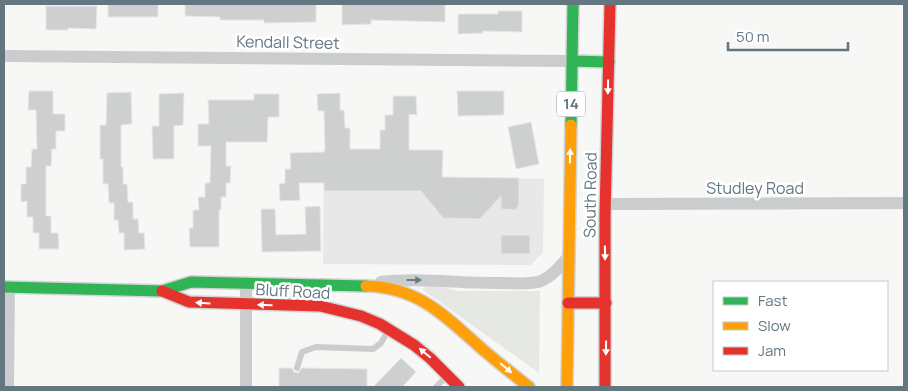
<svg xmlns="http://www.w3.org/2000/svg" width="908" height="391" font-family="Manrope,sans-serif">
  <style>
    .built { fill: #e7e8e7 }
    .green { fill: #e6e9e3 }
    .building { fill: #ced0d0; stroke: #e6e6e6 }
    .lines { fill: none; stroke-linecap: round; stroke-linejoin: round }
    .fast-casing { stroke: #d2d4d4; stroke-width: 14 }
    .slow-casing { stroke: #d2d4d4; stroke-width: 14 }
    .jam-casing { stroke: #d2d4d4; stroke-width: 14 }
    .lane { stroke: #cbcccd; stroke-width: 6 }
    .street { stroke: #cbcccd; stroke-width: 12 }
    .fast { stroke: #30b455; stroke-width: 11 }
    .slow { stroke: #ff9f0a; stroke-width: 11 }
    .jam { stroke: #e5322d; stroke-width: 11 }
    .oneway { fill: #fff }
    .oneway2 { fill: #677b84 }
    .labels { text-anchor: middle; stroke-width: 5; stroke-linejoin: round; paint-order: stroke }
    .shield { fill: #fff; stroke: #91a0a6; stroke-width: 1 }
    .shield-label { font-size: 15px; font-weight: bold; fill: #627780 }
    .street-label { font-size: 16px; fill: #627780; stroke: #fff }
  </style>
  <rect width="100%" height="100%" fill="#f7f7f6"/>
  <path class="built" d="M324,149L443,150L442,177L544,179L543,252L531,265L323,264Z"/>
  <path class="green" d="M426,287H444L457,291H540L539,373L423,290V288Z"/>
  <path class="building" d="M108,4H158V17H108Z
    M185,4H316V22L264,23V20H220V17L185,16Z
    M342,4H445V22L371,20V24L342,25Z
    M46,6H97L96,29L68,28V30H46Z
    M498,11H522V32L483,31V33L458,34V14H498Z
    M29,91H53V114H65V131H56V149H52L51,166H46V216H51V233H58L59,249H39V233H33V217H27V201L21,202V184H26V167H31L32,149H37L36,110H28Z
    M457,91H504V115L458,116Z
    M131,92L132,124L121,125V167H123V184H127L128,202H133V219H138L139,233H144L145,249L124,250V233H119L118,220H114V203H109L108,184H103V159H100V125H106L107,93Z
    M184,93L183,125L174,126V159H153L152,126H159V94Z
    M340,93V110H344L345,128H350V149H380V130H385V115H393V96H416L417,115L409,114V150H443L442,177L519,178V204L516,210L501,209V196L480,219L443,218L421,191H324V183H299L300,200L280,201L279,184L285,183V169H291L290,153L324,152L325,149L324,111H318L317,94Z
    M254,94H279V117H268L267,142H226V166H231L230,183H226V197H221V210H219V247H190L189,228H193V210H199L198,197H205V183H210L211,146H198V124H209L208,100H254Z
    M531,122L539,164L516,169L508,127Z
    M320,206L321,251L262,252L261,209H275L276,235L306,234L305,207Z
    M501,235H530V254H501Z
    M401,358L416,372L402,387H373Z
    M279,368H292L294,372L298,373L302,368L367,369V387H279Z"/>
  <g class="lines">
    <g class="fast-casing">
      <path id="fast" d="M572,61L609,62
        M571,125L573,4
        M4,287L162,291L191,282L366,286"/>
    </g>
    <g class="slow-casing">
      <path id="slow" d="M366,286C418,287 445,316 481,348C497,362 513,374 529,387
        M567,387L571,125"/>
    </g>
    <g class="jam-casing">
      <path id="jam" d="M162,291L189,302L320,306L361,316L380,324L414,345L430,358L459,387
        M568,303H606
        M605,387V215L610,4"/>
    </g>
    <path class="lane" d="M297,368L302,352L316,347L373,349L381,343L389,329
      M436,387L447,376"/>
    <path class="street" d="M4,56L572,61
      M605,204L904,203
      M381,282C421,277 462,284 503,283C515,283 529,285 541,281C553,276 561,265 569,256
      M246,283V387
      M8,387L9,287"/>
    <use href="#fast" class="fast"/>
    <use href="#slow" class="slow"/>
    <use href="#jam" class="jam"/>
  </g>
  <defs><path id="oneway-solid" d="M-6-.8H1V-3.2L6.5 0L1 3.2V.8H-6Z" transform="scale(1.25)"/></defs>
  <g class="oneway">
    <use href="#oneway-solid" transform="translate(608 87) rotate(91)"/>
    <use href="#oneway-solid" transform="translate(570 156) rotate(-89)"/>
    <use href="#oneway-solid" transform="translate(605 253) rotate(89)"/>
    <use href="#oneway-solid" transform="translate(203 303) rotate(-177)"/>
    <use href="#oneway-solid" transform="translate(265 305) rotate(-179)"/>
    <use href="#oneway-solid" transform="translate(606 348) rotate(91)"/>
    <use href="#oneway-solid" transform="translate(425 353) rotate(-140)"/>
    <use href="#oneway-solid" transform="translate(506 368) rotate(40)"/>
  </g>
  <use class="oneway2" href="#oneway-solid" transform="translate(414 280)"/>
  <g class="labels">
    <rect class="shield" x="557" y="91.5" width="28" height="25" rx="4"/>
    <g class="shield-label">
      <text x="571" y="109">14</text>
    </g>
    <g class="street-label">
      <text transform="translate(288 42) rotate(1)" y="6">Kendall Street</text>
      <text x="755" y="194">Studley Road</text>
      <text transform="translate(590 195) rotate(-89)" y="6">South Road</text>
      <text transform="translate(293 291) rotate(3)" y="6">Bluff Road</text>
    </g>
  </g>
  <rect width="908" height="391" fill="none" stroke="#627780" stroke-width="10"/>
  <rect x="713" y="281" width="175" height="90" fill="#ffffff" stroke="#c0c9cc"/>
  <rect x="723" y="297" width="25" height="8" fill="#30b455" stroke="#c0c9cc"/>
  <text x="758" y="306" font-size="15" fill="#627780">Fast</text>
  <rect x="723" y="322" width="25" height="8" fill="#ff9f0a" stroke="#c0c9cc"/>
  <text x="758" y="331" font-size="15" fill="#627780">Slow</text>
  <rect x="723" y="347" width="25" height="8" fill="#e5322d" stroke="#c0c9cc"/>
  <text x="758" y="356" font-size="15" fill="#627780">Jam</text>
  <path d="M728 42v8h120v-8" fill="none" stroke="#627780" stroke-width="2.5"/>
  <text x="736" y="42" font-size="15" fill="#627780" stroke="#ffffff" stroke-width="4" paint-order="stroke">50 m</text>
</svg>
